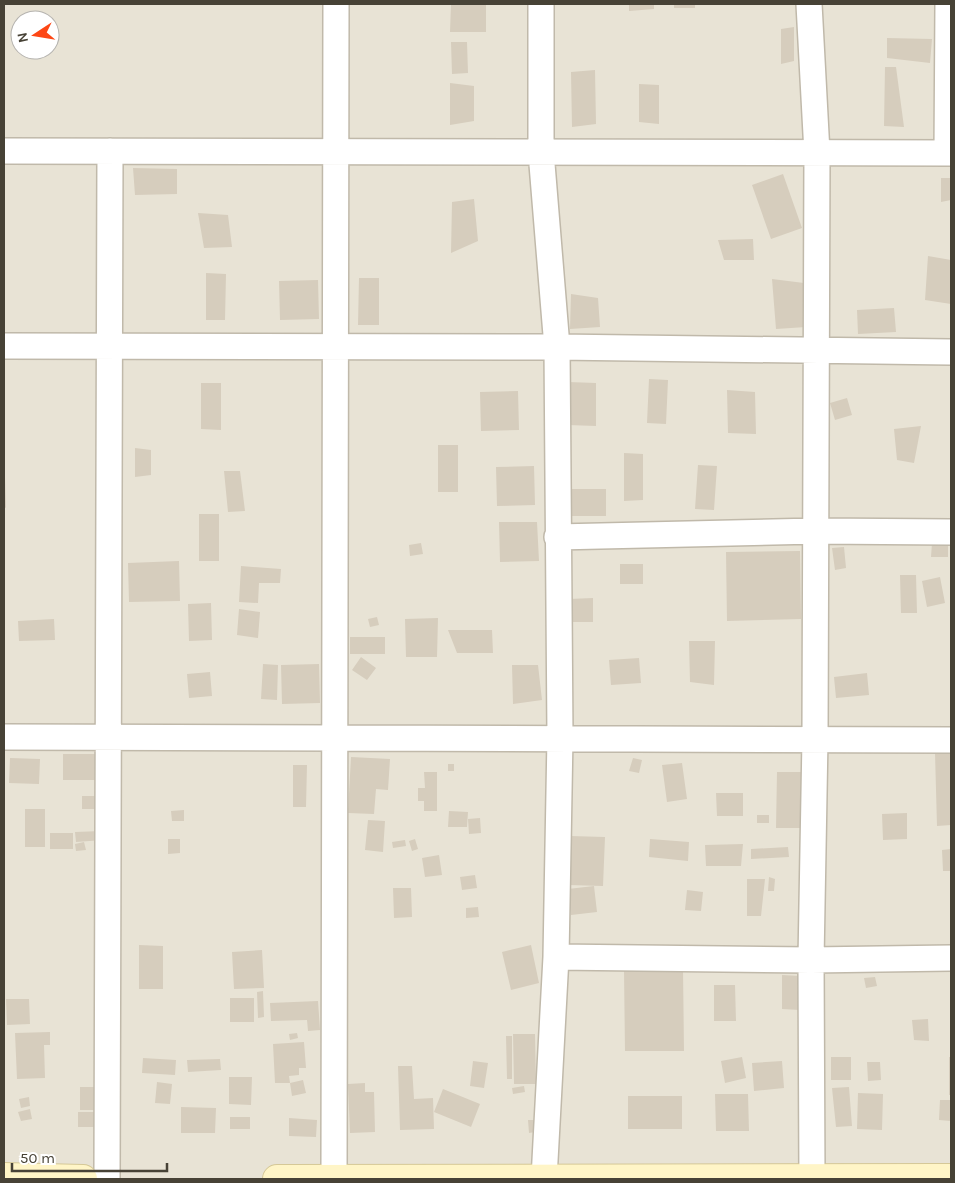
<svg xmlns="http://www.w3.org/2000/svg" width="955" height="1183" font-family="Karla,sans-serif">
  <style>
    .residential { fill: #e8e3d5; fill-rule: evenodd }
    .building { fill: #d6cdbd }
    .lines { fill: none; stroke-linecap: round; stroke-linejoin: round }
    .street-casing { stroke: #c0b9aa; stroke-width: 28 }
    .secondary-casing { stroke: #d5c897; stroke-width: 30 }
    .street { stroke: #fff; stroke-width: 25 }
    .secondary { stroke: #fff5c7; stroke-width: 28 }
  </style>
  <rect width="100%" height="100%" fill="#f4f1e8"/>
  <path class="residential" d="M4,4H951V1179H4ZM20,20H50V50H20Z"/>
  <path class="building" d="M451,4H486V32H450Z
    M629,4H654V9L629,11Z
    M674,4H695V8H674Z
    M794,27V61L781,64V29Z
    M887,38L932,39L930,63L887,58Z
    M451,42H467L468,73L452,74Z
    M885,67H896L904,127L884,126Z
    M595,70L596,124L572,127L571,72Z
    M450,83L474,86V121L450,125Z
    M639,84L659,85V124L639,122Z
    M133,168L177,169V194L135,195Z
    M783,174L802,228L771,239L752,185Z
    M941,178H951V200L941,202Z
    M474,199L478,241L451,253L452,202Z
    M198,213L228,215L232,247L204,248Z
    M753,239L754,260H724L718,240Z
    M928,256L951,260V304L925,300Z
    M206,273L226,274L225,320H206Z
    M359,278H379V325H358Z
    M772,279L804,283L806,327L776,329Z
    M318,280L319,319L280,320L279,281Z
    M571,294L598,298L600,327L570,329Z
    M894,308L896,332L858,334L857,310Z
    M649,379L668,380L666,424L647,423Z
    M568,382L596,383V426L568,425Z
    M201,383H221V430L201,429Z
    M727,390L755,392L756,434L728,433Z
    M518,391L519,430L481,431L480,392Z
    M847,398L852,415L835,420L830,403Z
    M921,426L914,463L897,460L894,429Z
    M438,445H458V492H438Z
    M135,448L151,450V475L135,477Z
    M624,453L643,454V500L624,501Z
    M698,465L717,466L714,510L695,509Z
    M534,466L535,505L497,506L496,467Z
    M224,471H240L245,511L228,512Z
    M4,477H5L6,508L4,507Z
    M572,489H606V516H572Z
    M199,514H219V561H199Z
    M499,522H537L539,561L500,562Z
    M421,543L423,554L410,556L409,545Z
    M932,543H948V557H931Z
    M844,547L846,568L835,570L832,548Z
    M800,551L801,619L727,621L726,552Z
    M179,561L180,601L129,602L128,563Z
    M620,564H643V584H620Z
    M241,566L281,569L280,583H259L258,603L239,602Z
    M900,575H916L917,613H901Z
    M940,577L945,603L927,607L922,581Z
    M593,598V622H570L569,599Z
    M211,603L212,640L189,641L188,604Z
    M239,609L260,612L258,638L237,635Z
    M377,617L379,625L370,627L368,619Z
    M438,618L437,657H406L405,619Z
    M54,619L55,640L19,641L18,621Z
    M448,630H492L493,653H457Z
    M350,637H385V654H350Z
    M689,641H715L714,685L690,682Z
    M361,657L376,668L367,680L352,670Z
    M639,658L641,683L611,685L609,660Z
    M263,664L278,665L277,700L261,699Z
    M319,664L320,703L282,704L281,665Z
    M512,665H538L542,700L513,704Z
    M210,672L212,696L189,698L187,674Z
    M867,673L869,695L836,698L834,677Z
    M935,753H951V825L937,826Z
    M63,754H103V780H63Z
    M351,757L390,759L388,790L376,789L374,814L348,813Z
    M10,758L40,759L39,784L9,783Z
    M633,758L642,760L639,773L629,771Z
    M682,763L687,799L667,802L662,765Z
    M448,764H454V771H448Z
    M293,765H307L306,807H293Z
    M424,772H437V811H424V801H418V788H425Z
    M777,772H801V828H776Z
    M716,793H743V816H717Z
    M82,796H101L102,809H82Z
    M25,809H45V847H25Z
    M184,810V821H172L171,811Z
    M449,811L468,812L467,827H448Z
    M907,813V839L883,840L882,814Z
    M757,815H769V823H757Z
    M480,818L481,833L469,834L468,819Z
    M368,820L385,821L383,852L365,850Z
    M102,831L103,840L76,842L75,832Z
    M50,833H73V849H50Z
    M570,836L605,837L603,886L568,885Z
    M168,839H180V853L168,854Z
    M415,839L418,849L412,851L409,841Z
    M650,839L689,842L688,861L649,857Z
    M405,840L406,846L393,848L392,842Z
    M84,842L86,850L76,851L75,844Z
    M743,844L741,866H706L705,845Z
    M788,847L789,857L751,859V849Z
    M951,849V871H943L942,850Z
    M439,855L442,875L425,877L422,858Z
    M475,875L477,888L462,890L460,877Z
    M769,877L775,879L774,891H768Z
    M747,879H765L761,916H747Z
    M594,886L597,912L571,915L568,889Z
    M393,888H411L412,917L394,918Z
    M687,890L703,892L701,911L685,910Z
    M478,907L479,917L466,918V908Z
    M139,945L163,946V989H139Z
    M531,945L539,983L511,990L502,952Z
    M262,950L264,988L234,989L232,952Z
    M683,969L684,1051H625L624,970Z
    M782,975L800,976V1010L782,1009Z
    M875,977L877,986L866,988L864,978Z
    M714,985H735L736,1021H714Z
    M263,991L264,1017L258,1018L257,992Z
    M230,998H254V1022H230Z
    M6,999H29L30,1024L7,1025Z
    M318,1001L320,1030L308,1031L307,1020L271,1021L270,1003Z
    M928,1019L929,1041L914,1040L912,1020Z
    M50,1032V1045H44L45,1078L17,1079L15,1033Z
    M297,1033L298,1038L290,1040L289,1034Z
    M513,1034H535L536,1084H514Z
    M506,1036H512V1079H507Z
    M304,1042L306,1068H299V1075L289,1076L290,1083H275L273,1044Z
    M742,1057L746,1078L725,1083L721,1061Z
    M831,1057H851V1080H831Z
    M949,1057H951V1095H949Z
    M143,1058L176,1060L175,1075L142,1073Z
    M220,1059L221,1070L188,1072L187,1060Z
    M473,1061L488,1063L484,1088L470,1086Z
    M782,1061L784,1088L754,1091L752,1063Z
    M867,1062H880L881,1080L868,1081Z
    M398,1066H412L414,1099L433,1098L434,1129L400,1130Z
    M229,1077H252L251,1105L229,1104Z
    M303,1080L306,1093L292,1096L290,1083Z
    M157,1082L172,1084L170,1104L155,1103Z
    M365,1083V1092H374L375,1132L350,1133L348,1084Z
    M524,1086L525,1092L513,1094L512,1088Z
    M80,1087H99V1110H80Z
    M849,1087L852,1126L836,1127L832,1088Z
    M443,1089L480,1104L471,1127L434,1112Z
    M858,1093L883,1094L882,1130L857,1129Z
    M715,1094H748L749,1131H716Z
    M628,1096H682V1129H628Z
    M29,1097L30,1106L21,1108L19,1099Z
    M940,1100H951V1121L939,1120Z
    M181,1107L216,1108L215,1133H181Z
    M30,1109L32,1119L21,1121L18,1112Z
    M78,1112H98V1127H78Z
    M230,1117H250V1129H230Z
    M289,1118L317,1120L316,1137L289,1136Z
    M528,1120H534L535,1132L529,1133Z"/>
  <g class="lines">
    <g class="street-casing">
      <path id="street" d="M541,4V152L557,347L560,737L556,957L544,1179
        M809,4L817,153L815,739L811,960L812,1179
        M4,151L951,153
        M947,153L948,4
        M4,346L557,347L951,352
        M557,537L816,531L951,532
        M4,737L951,740
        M556,957L811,960L951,958
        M107,1179L110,151
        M334,1179L336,4"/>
    </g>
    <g class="secondary-casing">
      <path id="secondary" d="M4,1177L83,1179
        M277,1179L951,1178"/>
    </g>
    <use href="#street" class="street"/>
    <use href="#secondary" class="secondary"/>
  </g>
  <rect width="955" height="1183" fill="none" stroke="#474236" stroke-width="10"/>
  <g transform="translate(35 35) rotate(258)"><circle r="24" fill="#ffffff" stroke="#b5b3af"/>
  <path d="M0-4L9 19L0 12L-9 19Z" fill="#fd4715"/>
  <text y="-8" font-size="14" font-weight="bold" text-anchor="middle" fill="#474236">N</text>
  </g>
  <path d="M12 1163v8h155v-8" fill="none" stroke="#474236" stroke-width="2.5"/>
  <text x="20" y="1163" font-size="15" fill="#474236" stroke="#ffffff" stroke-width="4" paint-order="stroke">50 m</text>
</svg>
